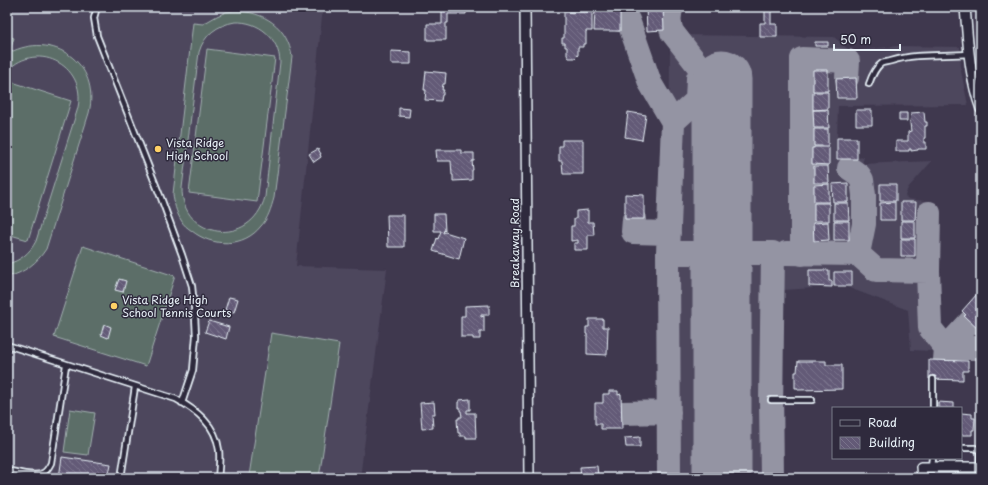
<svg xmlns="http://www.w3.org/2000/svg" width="988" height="485" font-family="'Playpen Sans',sans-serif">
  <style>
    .built { fill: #4d465d }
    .pitch { fill: #5b6e67; stroke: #a2b0b0; fill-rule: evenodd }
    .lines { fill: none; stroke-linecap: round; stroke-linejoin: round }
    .taxiway { stroke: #9494a3; stroke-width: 24 }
    .runway { stroke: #9494a3; stroke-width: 59 }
    .building { fill: url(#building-back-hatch); stroke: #e8f1f8 }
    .lane-casing { stroke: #e8f1f8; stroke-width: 8 }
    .street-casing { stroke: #e8f1f8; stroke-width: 12 }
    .lane { stroke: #2f2a3d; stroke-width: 4.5 }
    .street { stroke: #2f2a3d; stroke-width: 9 }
    .poi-dot { fill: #ffd166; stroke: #2f2a3d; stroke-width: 1.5 }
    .labels { text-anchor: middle; stroke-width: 3; stroke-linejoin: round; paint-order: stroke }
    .poi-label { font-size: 11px; fill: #e8f1f8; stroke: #2f2a3d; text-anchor: start }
    .street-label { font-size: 11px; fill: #e8f1f8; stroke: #2f2a3d }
  </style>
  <defs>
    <pattern id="building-back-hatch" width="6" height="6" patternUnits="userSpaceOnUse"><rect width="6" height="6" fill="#635a77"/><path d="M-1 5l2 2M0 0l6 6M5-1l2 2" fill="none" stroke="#79728b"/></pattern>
  </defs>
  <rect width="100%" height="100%" fill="#3f384e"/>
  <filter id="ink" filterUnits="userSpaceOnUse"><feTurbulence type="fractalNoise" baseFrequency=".025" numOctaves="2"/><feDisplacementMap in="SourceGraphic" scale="8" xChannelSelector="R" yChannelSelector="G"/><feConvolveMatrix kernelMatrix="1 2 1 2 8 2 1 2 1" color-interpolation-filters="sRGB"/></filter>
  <g filter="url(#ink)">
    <path class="built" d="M7,7H323L296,266L387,269L360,478H7Z
      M681,35L834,37L850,51L898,46L960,47L961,71L968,105L838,106L837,138H857V158L864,157L862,164L932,161L908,188L905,196L908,199L934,202L942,334L930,351L911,350L908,310L844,286L784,290V478H668L670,46Z"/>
    <path class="pitch" d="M234,11C264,11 288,27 292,57L274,198C271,208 268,219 261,226C244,248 212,247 192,231C188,228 183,225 181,220C176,212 174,203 173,194L193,23L203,24L217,16L226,12ZM235,22C259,21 279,38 280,62L265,197C251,249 181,239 182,188L199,52C204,35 217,25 235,22Z
      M7,36L14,38L9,53C53,30 101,63 89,113L46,249C37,263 24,273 7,277V264C20,261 30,253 36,241L77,111C90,68 38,38 7,71Z
      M207,49L275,58L257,202L189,193Z
      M9,81L71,101L28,240L7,234V88Z
      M83,246L175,276L146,366L54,337Z
      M271,333L339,344L319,478H265L249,476Z
      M70,409L95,413L88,455L64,452Z"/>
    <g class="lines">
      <path class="taxiway" d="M672,7C669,14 669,24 672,32L704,73V78
        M620,20H628L650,83L673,122
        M849,168L859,175L862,180L864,195V224L858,254
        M634,219L633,232L669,233
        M668,253H773L771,400L772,478
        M786,253L858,254L876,270L928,271L930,328L946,348L945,360
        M802,254V59L848,61L847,78
        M928,271L929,213
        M946,348L970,322
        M946,348H981
        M622,413L669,412
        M669,478L668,253L673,122L697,100L698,78L722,79"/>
      <path class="runway" d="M722,478V79"/>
    </g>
    <path class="building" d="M442,7H466V14H448V23H446V40H427V24H442Z
      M646,7H663L664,30L647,31Z
      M765,8H771V24H777V37H760V23H765Z
      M595,9L620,10V31H594Z
      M564,12H592V31H586V44H583V47H578V55L575,58H569L567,55V47H565V43H562V38H564Z
      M815,42H828V46H815Z
      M391,51L411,52V64H391Z
      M813,70H828V91H813Z
      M426,71L446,73L445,84H443L442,90H444L443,92V95H442L441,101L425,100L426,90H424Z
      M856,78L857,98H837L836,79Z
      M813,92H828V109L813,110Z
      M399,108L410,109L409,117L399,116Z
      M813,110H828L829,128H814Z
      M856,110H872V125H856Z
      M628,112L646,115L642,140L625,137Z
      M924,112L925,122H927V126H925V138H924V142H926V149H918V150L911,151V149H909V151H896V141H908V132L911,131L910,123L911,113Z
      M899,113H907V121H899Z
      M814,129H828V146H814Z
      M837,138H857V159H837Z
      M562,140H583V174H563L562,161H559V146H562Z
      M814,147H829V165L812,164V148H814Z
      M318,149L321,154H320L321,157L314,162L309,154Z
      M436,150H461V153H474V161H472L473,170H472V180L453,181V175H452L451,161H437Z
      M814,166H828L829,183H814Z
      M848,183V202H833L832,184Z
      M829,184V202H814V185Z
      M880,184H896V201H880Z
      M625,194L644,195V219H625Z
      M895,202V220H880V203Z
      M901,202H916L915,220H901Z
      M814,203H829V221H814Z
      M834,203H848L849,220H834Z
      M588,210V222H593L594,235H588V250H574V243H578V240L571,241V226H574V219H576V211Z
      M434,214H444L445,231L444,230L443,233L445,232L464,238L459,259L433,251L437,238L438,239L441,231H434Z
      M387,215H404V247H388Z
      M834,221H849V240H834Z
      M901,221H915V238H901Z
      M828,222L829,240L814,241L813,223Z
      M901,239H915V256H901Z
      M809,270H829V281H832V287L809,286Z
      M834,272H852V286H834Z
      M119,279L126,281L123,292L115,290Z
      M977,294L981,298V337L976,333L979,330L964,316L966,315L962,311Z
      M229,297L238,299L234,312L225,310Z
      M489,305V315H481V317L484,316V332H480V339H473V337H461V316H465V306Z
      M589,319H603V327H608L607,355L587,354V334H586V327H589Z
      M209,321L229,327L226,339L205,332Z
      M104,324L111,327L108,338L101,335Z
      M929,360L968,361V371H963V380L929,379Z
      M798,361H826V365H842V389L798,390V388H795V372H797Z
      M609,391H618V395L621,394L622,429H601V424H595V403H603V394H609Z
      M470,399V410H467V413H475L476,438H466V436H460V433H458L457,419H459V417H462L461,411H460V408H458V402H459V400Z
      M434,402L435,414H432L433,428L422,429L420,403Z
      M938,402L954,403V408H938Z
      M961,413L972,414V418H975L974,430H972V435H961Z
      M640,437V447H626L625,438Z
      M62,457L111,464L108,478H59Z
      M597,466L598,475L601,474V478H581L580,467Z"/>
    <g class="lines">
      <g class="lane-casing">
        <path id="lane" d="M97,7L94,18L97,36L161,198L182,255L192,286L195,316L196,336L193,370L182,403
          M869,84C871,78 876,67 882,63C885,62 888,62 891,61C916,53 943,56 969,54
          M7,345L176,399C196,410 216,425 219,450C220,459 219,469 218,478
          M933,379V408
          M771,400H812
          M961,448H975L980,451V467
          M931,467L932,458
          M7,470C16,472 35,478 43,473C47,471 49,467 51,463L66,365
          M121,478L135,387"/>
      </g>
      <g class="street-casing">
        <path id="street" d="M525,7L529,478
          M965,7C968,42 969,76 981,109
          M922,478L921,467H981"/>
      </g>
      <use href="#lane" class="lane"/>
      <use href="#street" class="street"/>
    </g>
  </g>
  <g class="poi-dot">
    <circle cx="158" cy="149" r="4"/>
    <circle cx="114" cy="306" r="4"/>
  </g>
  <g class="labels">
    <g class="poi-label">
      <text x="166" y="147">Vista Ridge<tspan x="166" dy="13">High School</tspan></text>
      <text x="122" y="304">Vista Ridge High<tspan x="122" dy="13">School Tennis Courts</tspan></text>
    </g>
    <g class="street-label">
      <text transform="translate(515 243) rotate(-90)" y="4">Breakaway Road</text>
    </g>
  </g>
  <rect width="988" height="485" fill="none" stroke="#2f2a3d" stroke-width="24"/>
  <rect x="12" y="12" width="964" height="461" fill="none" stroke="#e8f1f8" stroke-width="1.5" filter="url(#ink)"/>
  <rect x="832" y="407" width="130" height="52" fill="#2f2a3d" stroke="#797a88"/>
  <rect x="840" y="420" width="20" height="6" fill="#2f2a3d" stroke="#797a88"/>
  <text x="868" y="427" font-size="12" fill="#e8f1f8">Road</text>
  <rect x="840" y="437" width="20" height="12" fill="url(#building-back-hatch)" stroke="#797a88"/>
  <text x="868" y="447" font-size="12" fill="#e8f1f8">Building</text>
  <path d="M834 44v6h66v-6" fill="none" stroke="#e8f1f8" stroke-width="2"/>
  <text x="840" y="44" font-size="12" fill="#e8f1f8" stroke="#2f2a3d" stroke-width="3" paint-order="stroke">50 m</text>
</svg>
